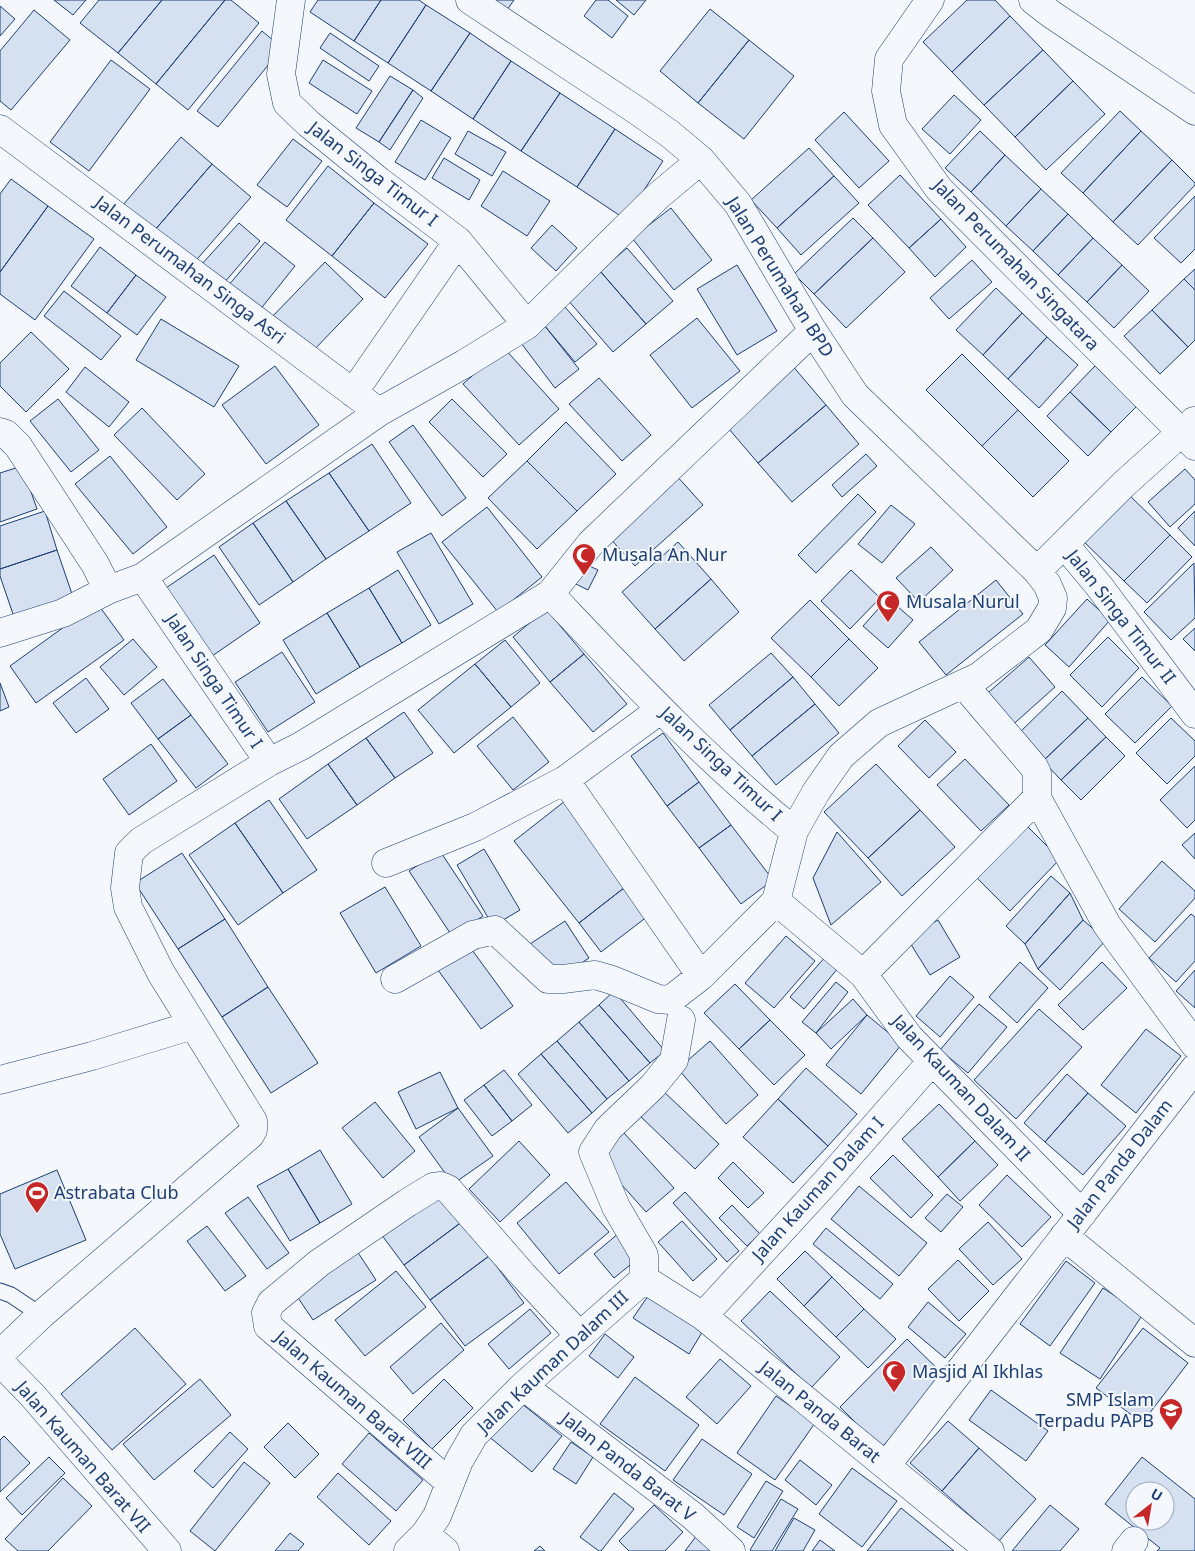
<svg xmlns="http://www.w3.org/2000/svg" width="1195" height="1551" font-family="'Noto Sans',sans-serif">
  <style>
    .building { fill: #d5e0f0; stroke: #1d3f73; fill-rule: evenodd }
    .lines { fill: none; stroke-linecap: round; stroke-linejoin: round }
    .lane-casing { stroke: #1d3f73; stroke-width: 17 }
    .street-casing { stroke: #1d3f73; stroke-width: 29 }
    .lane { stroke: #f4f7fb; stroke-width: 15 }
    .street { stroke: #f4f7fb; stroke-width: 28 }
    .labels { text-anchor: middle; stroke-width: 4; stroke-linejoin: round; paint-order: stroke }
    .street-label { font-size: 18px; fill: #1d3f73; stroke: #f4f7fb }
    .poi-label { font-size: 18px; fill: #1d3f73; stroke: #f4f7fb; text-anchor: start }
  </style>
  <rect width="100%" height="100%" fill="#f4f7fb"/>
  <path class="building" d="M54,0H86L73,15Z
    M99,0H162L118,53L80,23Z
    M162,0H225L156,84L118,53Z
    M225,0H231L259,23L188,110L156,84Z
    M318,0H381L354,41L310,12Z
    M381,0H419L426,5L388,63L354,41Z
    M488,0H514L505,13Z
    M596,0H608L628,16L612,38L584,16Z
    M616,0H646L634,15Z
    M967,0H995L1010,16L952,72L923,42Z
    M426,5L470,33L431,91L388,63Z
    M0,6L15,19L0,36Z
    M710,9L749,40L698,103L660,71Z
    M34,10L70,40L11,110L0,101V51Z
    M1010,16L1043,50L984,105L952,72Z
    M262,31L282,48L218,127L197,111Z
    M330,33L379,66L369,81L320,48Z
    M470,33L511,61L473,119L431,91Z
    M749,40L794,76L744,139L698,103Z
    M1043,50L1073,81L1015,137L984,105Z
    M111,60L150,89L89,171L50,142Z
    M323,60L372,91L357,114L309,83Z
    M511,61L560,93L521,151L473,119Z
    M390,76L413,90L379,142L356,128Z
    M1073,81L1105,114L1046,170L1015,137Z
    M413,90L423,98L390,150L379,142Z
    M560,93L615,129L577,187L521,151Z
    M954,95L981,120L950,154L922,129Z
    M1120,111L1141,131L1083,193L1061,173Z
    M844,112L889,161L859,188L815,140Z
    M421,120L451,138L425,180L395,162Z
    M615,129L663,161L625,219L577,187Z
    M468,131L506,152L492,176L455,154Z
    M980,131L1005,155L971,192L945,168Z
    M1141,131L1172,160L1113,222L1083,193Z
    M181,137L212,164L154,231L123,205Z
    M293,139L322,161L287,207L257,185Z
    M809,148L834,176L777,228L751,200Z
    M1005,155L1041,189L1006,226L971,192Z
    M444,158L480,180L469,200L432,178Z
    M1172,160L1195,183V185L1138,245L1113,222Z
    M212,164L251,197L192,265L154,231Z
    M328,166L374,203L332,256L286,220Z
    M503,171L550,201L527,236L481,206Z
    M900,175L941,219L909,248L868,205Z
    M834,176L859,203L801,255L777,228Z
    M11,179L48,206L0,272V194Z
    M1041,189L1068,214L1033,251L1006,226Z
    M1195,196V249L1181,263L1154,238Z
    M374,203L428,244L385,298L332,256Z
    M48,206L94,239L35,320L0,294V272Z
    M671,208L712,260L674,290L632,238Z
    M1068,214L1093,238L1058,275L1033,251Z
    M853,218L873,238L814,294L794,274Z
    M941,219L966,247L935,277L909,248Z
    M239,223L260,241L224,283L202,264Z
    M552,225L577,248L556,271L531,248Z
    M873,238L905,272L846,328L814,294Z
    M1093,238L1122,265L1087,302L1058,275Z
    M265,242L295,266L259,311L228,286Z
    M100,247L136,275L107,313L71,286Z
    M627,248L673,301L646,324L600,271Z
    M972,260L992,282L949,319L930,298Z
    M325,262L363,299L311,353L272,317Z
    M737,265L777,331L737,355L697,289Z
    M1122,265L1149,291L1114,328L1087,302Z
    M1195,269V290L1184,279Z
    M600,271L646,324L613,352L567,299Z
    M136,275L166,297L137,335L107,313Z
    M1184,279L1195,290V340L1188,347L1152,310Z
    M996,288L1022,313L983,355L956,330Z
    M64,291L121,336L101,360L44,316Z
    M565,307L597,344L575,362L544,325Z
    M1152,310L1188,347L1160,374L1124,336Z
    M1022,313L1047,337L1008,379L983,355Z
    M697,318L740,371L692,408L650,355Z
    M161,319L239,366L214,407L136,360Z
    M544,325L579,369L555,388L521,343Z
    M31,332L69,369L26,412L0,386V363Z
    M1047,337L1078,365L1039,408L1008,379Z
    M504,348L559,409L519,445L463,384Z
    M962,354L1018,410L982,446L926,390Z
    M791,364L826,405L758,463L723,422Z
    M275,366L319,425L266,464L222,405Z
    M1095,366L1137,406L1111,432L1070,392Z
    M85,367L129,402L109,427L66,392Z
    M599,378L651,435L622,461L569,404Z
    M1070,392L1111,432L1088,456L1047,416Z
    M58,399L99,450L71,472L30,421Z
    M452,399L507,454L483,477L429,422Z
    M826,405L859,444L792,502L758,463Z
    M142,408L205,474L177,500L114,435Z
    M1018,410L1069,461L1033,497L982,446Z
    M566,422L616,474L577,511L527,461Z
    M413,425L466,498L442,516L389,442Z
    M372,444L411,503L369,531L329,473Z
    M866,454L877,466L842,497L832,485Z
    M110,456L167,527L133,554L75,484Z
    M527,461L577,511L537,549L488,498Z
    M22,466L37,509L0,522V473Z
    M1185,469L1195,480V504L1170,527L1148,502Z
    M329,473L369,531L326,559L286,501Z
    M675,474L703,505L635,566L607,535Z
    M1123,489L1170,535L1124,581L1078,536Z
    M858,494L876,512L816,573L798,555Z
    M286,501L326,559L293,582L253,523Z
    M891,505L915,524L882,563L858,544Z
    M487,507L542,577L498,612L442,542Z
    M45,511L57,550L0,569V526Z
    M1195,511V546L1178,528Z
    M253,523L293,582L259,605L219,547Z
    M431,533L473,604L439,624L397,552Z
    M1170,535L1192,557L1147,603L1124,581Z
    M678,542L711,579L655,629L622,592Z
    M931,547L953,570L919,602L896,578Z
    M57,550L73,597L14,617L0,576V569Z
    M214,555L260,623L212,656L166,588Z
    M579,561L598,570L588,590L570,581Z
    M1194,563L1195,618L1171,640L1144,612Z
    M398,570L431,625L402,643L369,588Z
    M851,570L880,598L850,629L821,601Z
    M711,579L739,612L684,661L655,629Z
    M996,580L1023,614L946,675L919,642Z
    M369,588L402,643L360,667L327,613Z
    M888,598L913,620L888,648L863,626Z
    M1087,599L1110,620L1069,667L1045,645Z
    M810,600L849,639L811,677L771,638Z
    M97,603L124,640L36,703L10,666Z
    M546,609L584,654L550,682L513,637Z
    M327,613L360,667L316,694L283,640Z
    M1195,628V651L1183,639Z
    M1108,637L1139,668L1102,707L1070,675Z
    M133,639L157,667L124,695L100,667Z
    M849,639L878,668L839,706L811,677Z
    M505,640L540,683L511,707L475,664Z
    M282,652L315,702L268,732L235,682Z
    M771,653L793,677L730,730L709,705Z
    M584,654L627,704L593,732L550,682Z
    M1029,657L1055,687L1008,729L981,699Z
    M475,664L511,707L454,753L418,710Z
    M793,677L815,704L752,756L730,730Z
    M1142,677L1172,706L1135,743L1105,714Z
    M86,678L109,709L76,733L53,703Z
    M163,679L191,715L158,739L131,703Z
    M0,683L9,707L0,711Z
    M1062,691L1088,718L1043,761L1017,735Z
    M815,704L839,733L776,785L752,756Z
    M404,712L433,753L395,778L366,738Z
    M191,715L228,764L196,788L158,739Z
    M513,717L549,762L513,790L477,746Z
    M1088,718L1106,737L1061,780L1043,761Z
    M1171,718L1195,741V756L1167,784L1136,753Z
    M925,720L956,752L929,778L898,746Z
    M663,733L699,782L667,806L631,756Z
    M1106,737L1125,756L1081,800L1061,780Z
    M366,738L395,778L357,805L328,764Z
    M151,744L177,781L129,815L103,779Z
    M965,759L1009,805L981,831L937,785Z
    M328,764L357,805L307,839L279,799Z
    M876,764L920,810L868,858L824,812Z
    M1195,766V820L1187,828L1160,800Z
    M699,782L731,825L699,848L667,806Z
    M269,800L317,870L283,893L235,823Z
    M565,801L629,884L579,923L514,841Z
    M920,810L955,847L902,896L868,858Z
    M235,823L283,893L238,925L189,855Z
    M731,825L773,880L741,904L699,848Z
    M1026,825L1060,859L1010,911L975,876Z
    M837,832L881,882L831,925L813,878Z
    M1195,833V859L1182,845Z
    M484,849L520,910L493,926L457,865Z
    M440,851L483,916L452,936L409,871Z
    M182,853L225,919L178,949L135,883Z
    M1162,861L1195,891V898L1155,942L1119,909Z
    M1051,876L1070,893L1025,944L1006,926Z
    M629,884L652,913L601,952L579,923Z
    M385,887L421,946L376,973L340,913Z
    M1070,893L1083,920L1038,969L1025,944Z
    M1191,914L1195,917V961L1176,982L1149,958Z
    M225,919L268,987L222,1017L178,949Z
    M938,920L960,957L930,975L907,938Z
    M1083,920L1106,940L1060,990L1038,969Z
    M565,921L589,958L555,981L530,944Z
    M786,936L815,961L774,1008L745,983Z
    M467,943L513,1006L481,1029L435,966Z
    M826,956L839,967L804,1009L790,997Z
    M1020,962L1048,988L1017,1023L989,997Z
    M1102,962L1127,988L1083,1030L1058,1005Z
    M1195,970V1008L1176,991Z
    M950,976L974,997L940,1037L916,1016Z
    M836,982L848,992L816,1033L802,1022Z
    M735,984L770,1020L739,1049L704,1013Z
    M268,987L318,1063L271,1093L222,1017Z
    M614,991L665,1051L650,1063L599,1005Z
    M853,999L867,1015L831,1049L816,1033Z
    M979,1004L1007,1027L968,1073L940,1050Z
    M599,1005L650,1063L629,1081L579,1022Z
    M1039,1009L1082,1047L1016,1119L974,1080Z
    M867,1015L902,1044L861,1094L826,1065Z
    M770,1020L805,1055L774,1085L739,1049Z
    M579,1022L629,1081L607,1099L557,1041Z
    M1146,1029L1181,1056L1136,1113L1101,1085Z
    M557,1041L607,1099L592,1113L541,1054Z
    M710,1041L758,1095L726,1124L678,1069Z
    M541,1054L592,1113L568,1133L518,1074Z
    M806,1068L857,1114L828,1146L778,1099Z
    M504,1070L532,1105L512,1121L484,1085Z
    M440,1072L458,1108L416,1129L398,1092Z
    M1067,1074L1088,1093L1045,1142L1024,1123Z
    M484,1085L512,1121L492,1136L464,1100Z
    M661,1089L719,1144L695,1169L638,1114Z
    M1088,1093L1126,1126L1083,1175L1045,1142Z
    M778,1099L828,1146L793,1183L743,1137Z
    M375,1102L415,1151L383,1178L342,1128Z
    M939,1104L975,1141L938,1177L902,1139Z
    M458,1108L493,1156L453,1184L419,1137Z
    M624,1133L674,1188L646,1212L597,1157Z
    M519,1141L550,1175L500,1222L469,1189Z
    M975,1141L998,1165L960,1201L938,1177Z
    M320,1150L352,1204L320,1223L288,1169Z
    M893,1155L933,1195L911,1218L870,1178Z
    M733,1162L764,1193L748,1208L718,1178Z
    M288,1169L320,1223L290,1241L257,1186Z
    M57,1170L86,1240L15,1269L0,1234V1194Z
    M1007,1175L1051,1217L1022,1247L979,1205Z
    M566,1182L609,1232L559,1274L517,1223Z
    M859,1186L927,1243L899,1276L831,1219Z
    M440,1191L463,1221L404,1265L381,1234Z
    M685,1192L739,1251L727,1262L673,1203Z
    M947,1194L963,1207L941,1232L925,1218Z
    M248,1197L289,1253L267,1269L225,1213Z
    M732,1205L760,1234L747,1246L719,1218Z
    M463,1221L489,1256L430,1300L404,1265Z
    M682,1221L717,1259L693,1281L658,1242Z
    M988,1222L1022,1259L993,1285L959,1249Z
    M207,1226L246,1276L225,1291L187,1241Z
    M826,1228L893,1284L880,1299L813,1244Z
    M619,1233L640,1257L614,1278L594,1254Z
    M355,1248L376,1280L313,1320L292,1289Z
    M805,1251L832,1277L804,1306L777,1279Z
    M489,1256L524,1303L465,1346L430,1300Z
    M958,1260L989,1291L959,1321L928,1289Z
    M1066,1261L1095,1283L1050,1346L1020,1324Z
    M396,1271L426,1307L365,1356L335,1320Z
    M832,1277L864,1309L836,1337L804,1306Z
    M1103,1288L1143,1314L1100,1379L1060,1353Z
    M770,1291L840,1357L811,1388L741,1321Z
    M650,1293L704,1329L689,1354L633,1318Z
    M928,1302L966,1334L945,1358L908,1327Z
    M530,1309L551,1333L509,1369L488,1344Z
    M864,1309L896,1339L868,1368L836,1337Z
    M441,1323L464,1350L413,1394L390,1367Z
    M135,1328L186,1384L112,1450L61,1394Z
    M1143,1328L1188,1363L1142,1423L1096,1388Z
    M605,1334L634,1357L618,1378L589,1356Z
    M907,1339L948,1379L881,1448L840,1407Z
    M720,1359L751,1386L717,1424L686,1397Z
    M635,1377L699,1425L665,1471L600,1424Z
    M200,1379L231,1415L154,1480L123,1444Z
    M444,1379L473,1408L432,1449L403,1420Z
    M991,1390L1048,1431L1026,1461L969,1420Z
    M776,1396L815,1423L775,1480L737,1453Z
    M516,1399L562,1436L532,1472L487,1435Z
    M948,1421L979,1448L942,1491L910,1463Z
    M288,1423L319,1454L295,1478L264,1447Z
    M230,1432L248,1449L213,1488L194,1471Z
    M369,1433L423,1480L396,1511L342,1464Z
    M4,1436L30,1463L0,1492V1440Z
    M702,1439L752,1474L724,1515L673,1480Z
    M571,1442L593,1457L576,1484L553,1469Z
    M979,1448L1036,1499L999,1541L942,1491Z
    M49,1457L65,1473L22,1515L6,1498Z
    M1142,1457L1195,1499V1551H1157L1160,1548L1105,1504ZM1135,1491H1165V1521H1135Z
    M800,1460L832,1485L816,1505L785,1480Z
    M244,1462L270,1483L215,1551L190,1531Z
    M852,1468L897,1501L862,1547L819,1514Z
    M338,1473L391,1521L369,1545L317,1497Z
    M63,1478L92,1506L48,1551H18L5,1539Z
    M766,1481L783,1491L754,1538L737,1527Z
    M614,1493L634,1509L601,1551H599L580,1537Z
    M781,1499L798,1509L772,1551H751L750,1550Z
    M654,1505L683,1532L665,1551H629L619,1541Z
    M1050,1505L1079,1529L1060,1551H1012Z
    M901,1508L954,1551H867Z
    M794,1518L815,1530L803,1551H775Z
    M290,1533L304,1544L298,1551H275Z
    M697,1535L718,1551H685Z
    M820,1540L835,1551H812Z
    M540,1546L545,1551H534Z"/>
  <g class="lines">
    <g class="lane-casing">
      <path id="lane" d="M0,1291L11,1295L41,1315"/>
    </g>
    <g class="street-casing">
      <path id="street" d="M291,0L281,74L287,103L309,124L379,181L458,241L527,325
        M470,0L639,112L670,134L701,160L738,204L813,331L855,395L1037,571L1047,584L1053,598L1052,608L1039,630L978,677L879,723L841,756L816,792L794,831L776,901L701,976L565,780
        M930,0L889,59L886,91L893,125L939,189L1195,446
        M1033,0L1051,14L1195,111
        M0,129L379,412
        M353,393L458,241
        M0,432L6,434L18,446L95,564L108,590
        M1064,544L1099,586L1195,714
        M1037,571L1124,484L1194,421
        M143,577L269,762L301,746L550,594L591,543L813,331
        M550,594C628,676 706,760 794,831
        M0,633L63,613L108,590L143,577L379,412L464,364L527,325L658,196L701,160
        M964,685L1034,767L1037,773V798L1107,925L1195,1045
        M386,863L475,827L565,780L660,710
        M776,901L863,974L909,1037L1082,1214
        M863,974L1037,798
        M395,979L473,935L495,930L548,979H563L595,975L612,980L658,999L670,1000L701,976
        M0,1080L92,1056L193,1025
        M1064,1236L1195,1343
        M644,1279L703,1316L990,1551
        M644,1279V1255L616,1207L593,1152L608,1129L653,1086L674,1060L681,1020
        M703,1316L826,1182L932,1061
        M0,1354L41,1315L250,1135L253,1130V1121L161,973L128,907L125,888L129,853L141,841L269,762
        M0,1362L33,1396L167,1551
        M523,1386L693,1516L731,1551
        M886,1466L1195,1068
        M450,1483L268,1326L266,1313L271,1303L319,1263L407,1203L433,1187L441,1186L448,1189L523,1275L579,1335
        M425,1534L445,1551
        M408,1551L425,1534L437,1516L459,1461L474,1435L523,1386L644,1279
        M1126,1551L1134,1541"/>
    </g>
    <use href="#lane" class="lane"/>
    <use href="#street" class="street"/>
  </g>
  <defs>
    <g id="mosque-pin" transform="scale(1.25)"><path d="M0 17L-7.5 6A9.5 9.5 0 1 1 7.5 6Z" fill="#c62828" stroke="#f4f7fb"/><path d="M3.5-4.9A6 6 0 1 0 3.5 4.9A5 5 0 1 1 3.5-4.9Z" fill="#fff"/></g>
    <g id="stadium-pin" transform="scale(1.25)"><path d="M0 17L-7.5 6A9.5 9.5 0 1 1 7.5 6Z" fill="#c62828" stroke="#f4f7fb"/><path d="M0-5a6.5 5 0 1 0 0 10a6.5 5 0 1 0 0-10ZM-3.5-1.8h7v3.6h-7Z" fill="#fff"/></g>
    <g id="school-pin" transform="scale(1.25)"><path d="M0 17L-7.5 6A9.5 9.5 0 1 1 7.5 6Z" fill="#c62828" stroke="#f4f7fb"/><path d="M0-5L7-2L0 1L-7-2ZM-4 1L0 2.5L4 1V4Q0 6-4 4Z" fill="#fff"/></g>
  </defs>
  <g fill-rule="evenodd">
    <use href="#mosque-pin" x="584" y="555"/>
    <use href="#mosque-pin" x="888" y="602"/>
    <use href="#stadium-pin" x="37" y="1193"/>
    <use href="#mosque-pin" x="894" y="1372"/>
    <use href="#school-pin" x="1171" y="1410"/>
  </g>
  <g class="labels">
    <g class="street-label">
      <text transform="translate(373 174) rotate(38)" y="6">Jalan Singa Timur I</text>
      <text transform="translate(1016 265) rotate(46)" y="6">Jalan Perumahan Singatara</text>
      <text transform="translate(190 270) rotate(37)" y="6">Jalan Perumahan Singa Asri</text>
      <text transform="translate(780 277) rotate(58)" y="6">Jalan Perumahan BPD</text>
      <text transform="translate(1121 617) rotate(52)" y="6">Jalan Singa Timur II</text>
      <text transform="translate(214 681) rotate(56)" y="6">Jalan Singa Timur I</text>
      <text transform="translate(721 764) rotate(43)" y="6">Jalan Singa Timur I</text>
      <text transform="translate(961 1088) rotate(47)" y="6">Jalan Kauman Dalam II</text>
      <text transform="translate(1120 1164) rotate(-52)" y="6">Jalan Panda Dalam</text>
      <text transform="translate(818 1189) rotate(-48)" y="6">Jalan Kauman Dalam I</text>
      <text transform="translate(553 1362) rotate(-43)" y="6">Jalan Kauman Dalam III</text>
      <text transform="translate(353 1400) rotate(41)" y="6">Jalan Kauman Barat VIII</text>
      <text transform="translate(820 1412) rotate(39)" y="6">Jalan Panda Barat</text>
      <text transform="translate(83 1457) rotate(49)" y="6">Jalan Kauman Barat VII</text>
      <text transform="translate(628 1467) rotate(38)" y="6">Jalan Panda Barat V</text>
    </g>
    <g class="poi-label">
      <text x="602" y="561">Musala An Nur</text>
      <text x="906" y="608">Musala Nurul</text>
      <text x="54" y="1199">Astrabata Club</text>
      <text x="912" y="1378">Masjid Al Ikhlas</text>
      <text x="1154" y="1406" text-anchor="end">SMP Islam<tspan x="1154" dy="21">Terpadu PAPB</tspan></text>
    </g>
  </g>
  <g transform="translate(1150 1506) rotate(31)"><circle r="24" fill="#f4f7fb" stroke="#9eadc5"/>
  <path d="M0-4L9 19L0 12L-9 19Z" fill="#c62828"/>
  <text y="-8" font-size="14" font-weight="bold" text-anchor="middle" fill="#1d3f73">U</text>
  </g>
</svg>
